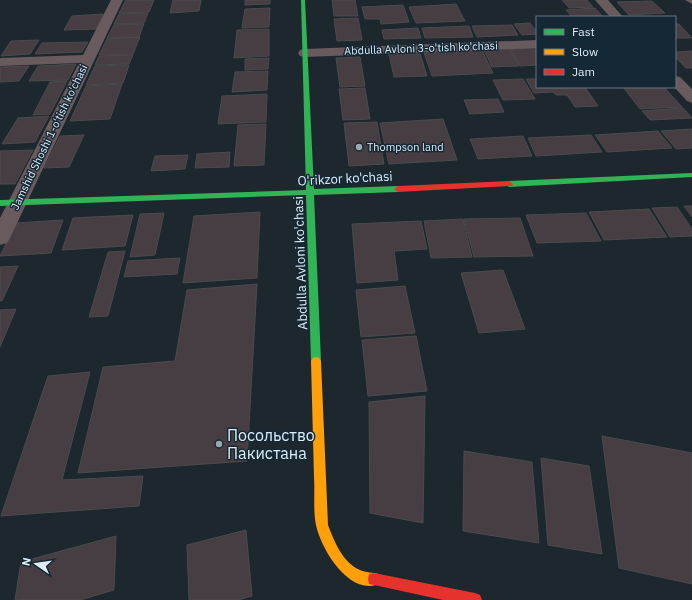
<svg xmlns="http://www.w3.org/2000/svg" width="692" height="600" font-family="'IBM Plex Sans',sans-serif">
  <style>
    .building { fill: #463e42; stroke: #4b4b4e }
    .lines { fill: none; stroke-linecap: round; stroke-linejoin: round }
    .lane { fill: #695a5e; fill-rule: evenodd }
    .street { fill: #695a5e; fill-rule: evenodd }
    .fast { fill: #30b455; fill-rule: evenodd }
    .slow { fill: #ff9f0a; fill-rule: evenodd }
    .jam { fill: #e5322d; fill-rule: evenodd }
    .poi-dot { fill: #9ca8b0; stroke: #152836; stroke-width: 1.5 }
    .labels { text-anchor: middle; stroke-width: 3; stroke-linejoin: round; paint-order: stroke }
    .far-street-label { font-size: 11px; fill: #e1edf6; stroke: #152836 }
    .far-poi-label { font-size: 11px; fill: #e1edf6; stroke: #152836; text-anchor: start }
    .street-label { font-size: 13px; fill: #e1edf6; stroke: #152836 }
    .near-poi-label { font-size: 16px; fill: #e1edf6; stroke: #152836; text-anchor: start }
  </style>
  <rect width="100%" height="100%" fill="#1d272e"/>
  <path class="building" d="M126,0H154L149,12L119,13Z
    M173,0H201L199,11L170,13Z
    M245,0H270V4L245,5Z
    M332,0H355L358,16H334Z
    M562,0H587L593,7L569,8Z
    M652,1L665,13L629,15L617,2Z
    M456,4L465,21L416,23L409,7Z
    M403,5L409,22L381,24L380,19H365L362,7Z
    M270,8L269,27L242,28L245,9Z
    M595,8L603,17H572L566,10Z
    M148,13L144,23L114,24L119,14Z
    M103,14L96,29L64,30L72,16Z
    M358,18L362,40L337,41L334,19Z
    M530,23L537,32V34L522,35L514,24Z
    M144,24L139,37L107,38L114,25Z
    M675,24H679L692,38H675Z
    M512,25L518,35L477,37L472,26Z
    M469,26L473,37L425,38L422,28Z
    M418,28L421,38L384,39L382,30Z
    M269,29V56L234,58L237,30Z
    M140,37L133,54L99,55L107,39Z
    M39,40L30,54L1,56L11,41Z
    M88,42L82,52L35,54L42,43Z
    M536,48L537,65L520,66L511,49Z
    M510,49L519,66L492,67L484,50Z
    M482,50L493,73L432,76L424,53Z
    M692,51V68H686L675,57V52Z
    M420,53L427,76L394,77L389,54Z
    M133,55L129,64L95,65L99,56Z
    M360,57L365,86L340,87L336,58Z
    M269,58L268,69L245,70V59Z
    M76,64L68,80L29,81L38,66Z
    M129,65L123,83L86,85L95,66Z
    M29,66L19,81L0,82V67Z
    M268,71L267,90L232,92L235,72Z
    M523,79L535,99L503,100L493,80Z
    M526,79H537V87H585L598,106L575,107L567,95H556L553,92L534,93Z
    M67,81L50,114L33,115L50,82Z
    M122,84L110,119L70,121L86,86Z
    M623,87H664L682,107L640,109Z
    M365,88L370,119L343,120L339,89Z
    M267,94L266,122L218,124L222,96Z
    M498,99L504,112L470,114L464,100Z
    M683,108L692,118L650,120L642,111Z
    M49,116L35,142L2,144L18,118Z
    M443,119L457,160L389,164L380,123Z
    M377,122L384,164L349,166L344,123Z
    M266,124L264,165L234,166L238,125Z
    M692,129V148L676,149L661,131Z
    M658,131L672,148L607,152L595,135Z
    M84,135L69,167L44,168L60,136Z
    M591,135L602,152L536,156L528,138Z
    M523,136L532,156L478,159L470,139Z
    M33,150L15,184H0V151Z
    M230,152L229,167L195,168L197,154Z
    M188,155L185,169L151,171L155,156Z
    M684,206H692V217Z
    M677,207L692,229V236L670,237L652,208Z
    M649,209L667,237L604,240L589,212Z
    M260,212L257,278L183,283L194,216Z
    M164,213L155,255L130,257L140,214Z
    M586,213L601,241L537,243L526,215Z
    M133,215L125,246L62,250L73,218Z
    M520,218L533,256L474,257L464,219Z
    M463,219L472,257L431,258L424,221Z
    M63,220L51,253L0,256L16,223Z
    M421,221L427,249L394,251L398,280L357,283L352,224Z
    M125,251L108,316L89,317L108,252Z
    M180,258L177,274L124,277L128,261Z
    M18,266L2,301H0V267Z
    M503,270L525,329L479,333L461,273Z
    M257,284L247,461L78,473L103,367L175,361L187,290Z
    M405,286L415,333L361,337L356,290Z
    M16,309L0,347V310Z
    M416,336L427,391L368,396L362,340Z
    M90,372L62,480L143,476L139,506L1,516L48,376Z
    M425,396L423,523L370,513L369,402Z
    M602,436L692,453V584L619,568Z
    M464,451L532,462L539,543L463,531Z
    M541,458L589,466L602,554L548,545Z
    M246,530L252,596L238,600H189L187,545Z
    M116,536L114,590L80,600H15L21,562Z"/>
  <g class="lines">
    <path class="lane" d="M685,0H692V4Z"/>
    <path class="street" d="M111,0H123L10,238L7,243L0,245V218L79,63L0,66V58L83,55Z
      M595,0H608L623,17H610Z
      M537,40V48L305,57L300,56L298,53L300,50L305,49Z
      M675,76L680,77L692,89V103L687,101L674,87H675Z"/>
    <path class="fast" d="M301,0H305L314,189L398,186L402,189L398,192L314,195L321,361L319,364L316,365L313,364L311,361L306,195L0,206V200L306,190Z
      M692,173V177L509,187L505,184L509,181Z"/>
    <path class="slow" d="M316,357L319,358L321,361L328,525C334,541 343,563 360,570C366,573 373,572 379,574L380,579L379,584C349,596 321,549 316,525C313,511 315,492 314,477C313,438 312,400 311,361L313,358Z"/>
    <path class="jam" d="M509,181L513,184L512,186L398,192L394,189L398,186Z
      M374,573L475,593L480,595L482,600H443L374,585L369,584L368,579L369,574Z"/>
  </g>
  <g class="poi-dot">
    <circle cx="359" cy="147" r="4"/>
    <circle cx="219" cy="444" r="4"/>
  </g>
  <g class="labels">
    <g class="far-street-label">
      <text transform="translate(421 48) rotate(-2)" y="4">Abdulla Avloni 3-o'tish ko'chasi</text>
      <text transform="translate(49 137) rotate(-64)" y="4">Jamshid Shoshi 1-o'tish ko'chasi</text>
    </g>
    <g class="far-poi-label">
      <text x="367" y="151">Thompson land</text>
    </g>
    <g class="street-label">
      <text transform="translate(345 178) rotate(-3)" y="5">O'rikzor ko'chasi</text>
      <text transform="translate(300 263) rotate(-92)" y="5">Abdulla Avloni ko'chasi</text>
    </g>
    <g class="near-poi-label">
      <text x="227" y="441">Посольство<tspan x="227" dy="18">Пакистана</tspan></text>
    </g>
  </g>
  <rect x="536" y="16" width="140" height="72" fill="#152836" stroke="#677783"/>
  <rect x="544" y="29" width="20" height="6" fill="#30b455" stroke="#677783"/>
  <text x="572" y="36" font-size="12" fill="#e1edf6">Fast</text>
  <rect x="544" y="49" width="20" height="6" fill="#ff9f0a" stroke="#677783"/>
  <text x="572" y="56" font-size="12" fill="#e1edf6">Slow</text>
  <rect x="544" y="69" width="20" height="6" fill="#e5322d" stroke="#677783"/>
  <text x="572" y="76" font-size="12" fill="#e1edf6">Jam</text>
  <g transform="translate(36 564) rotate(283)" stroke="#152836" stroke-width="3" paint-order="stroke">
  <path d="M0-3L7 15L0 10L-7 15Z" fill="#e1edf6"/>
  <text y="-6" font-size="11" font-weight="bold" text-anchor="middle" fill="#e1edf6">N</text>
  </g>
</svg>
